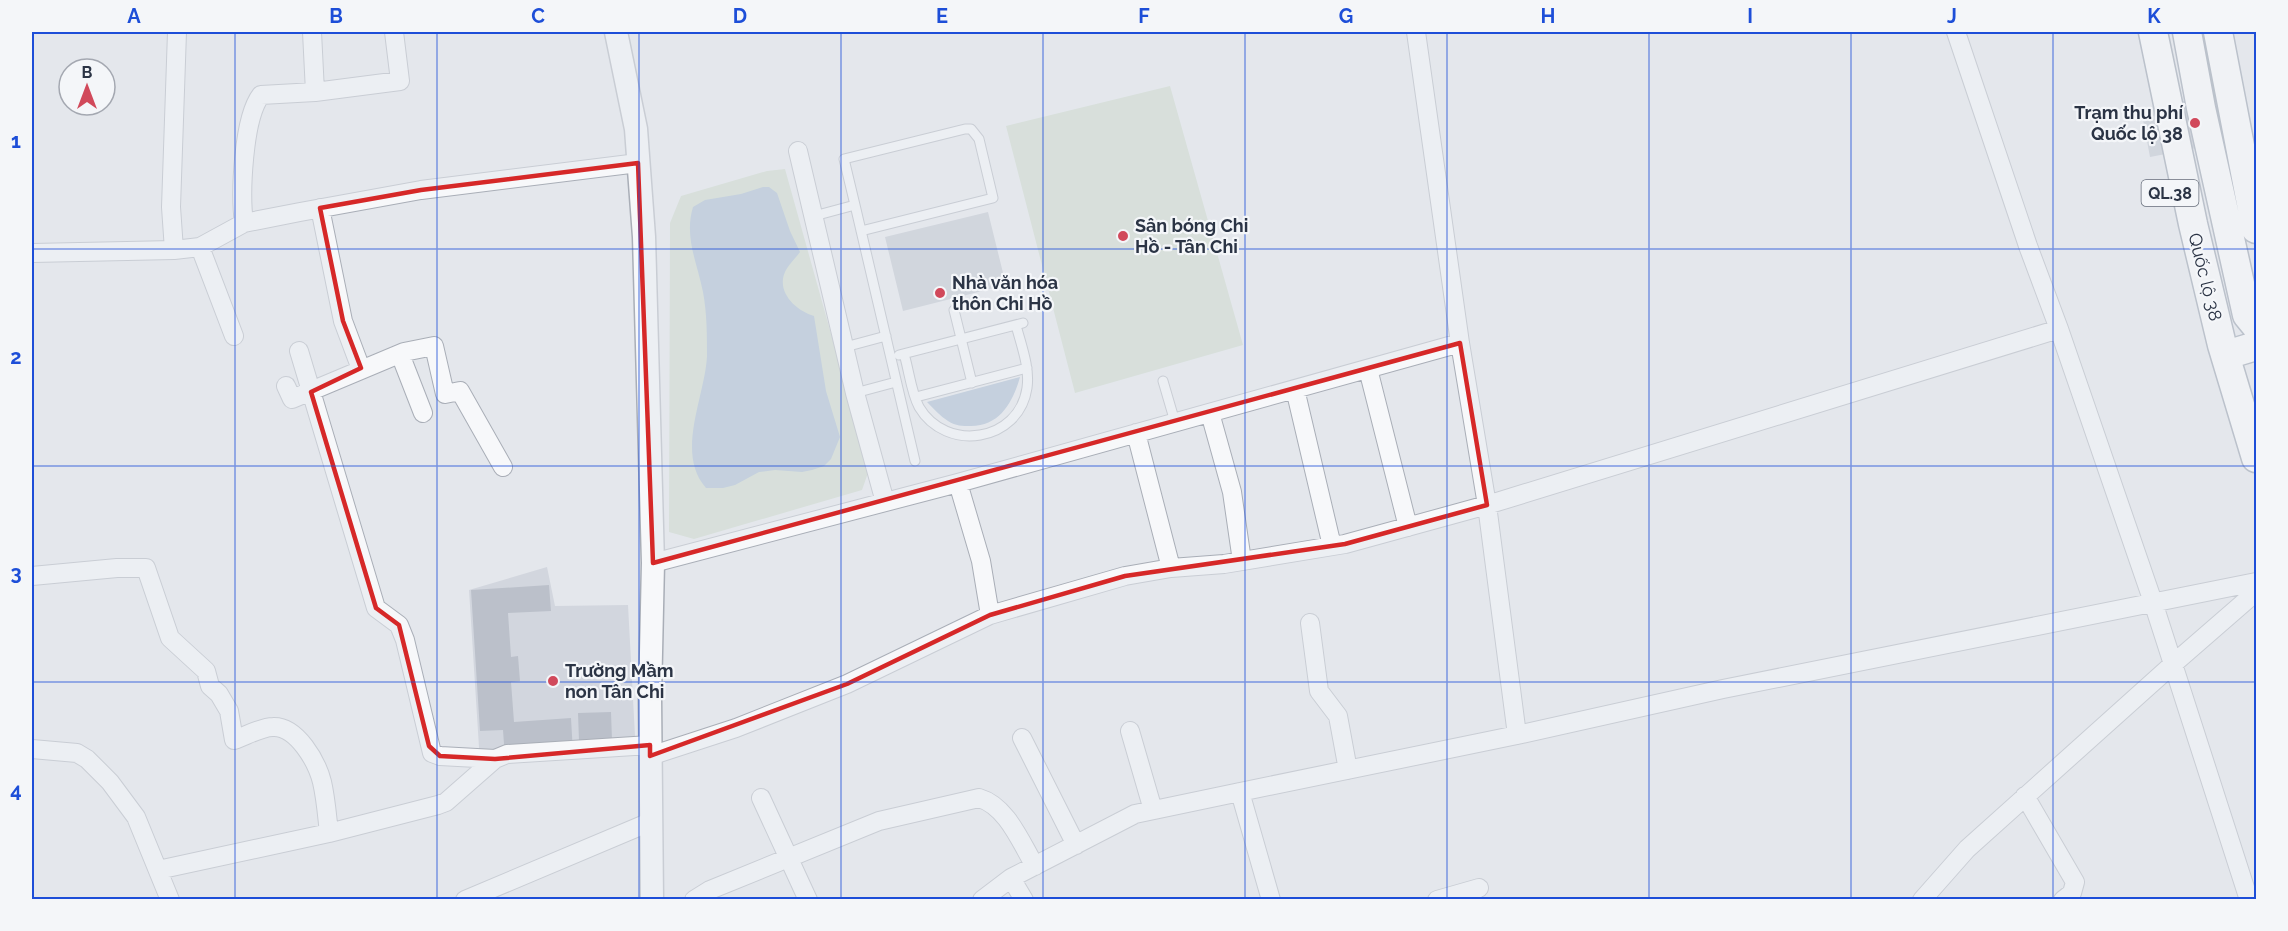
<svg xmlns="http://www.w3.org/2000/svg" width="2288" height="931" font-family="Raleway,sans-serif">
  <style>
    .built { fill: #d2d6de }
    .green { fill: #c9d6c5 }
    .water { fill: #9fb4cc }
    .building { fill: #bbc0ca }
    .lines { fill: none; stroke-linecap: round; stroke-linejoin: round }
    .service-casing { stroke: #a9aeb7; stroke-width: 11 }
    .minor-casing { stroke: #a9aeb7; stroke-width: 20 }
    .tertiary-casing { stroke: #a9aeb7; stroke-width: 25 }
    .trunk-casing { stroke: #8b94a3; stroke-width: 31 }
    .service { stroke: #f7f8fa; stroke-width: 9 }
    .minor { stroke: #f7f8fa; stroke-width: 18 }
    .tertiary { stroke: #f7f8fa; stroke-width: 22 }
    .trunk { stroke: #fff; stroke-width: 28 }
    .marked { fill: none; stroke: #d62828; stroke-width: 4.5; stroke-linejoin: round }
    .grid { fill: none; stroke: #1d4ed8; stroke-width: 1.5; stroke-opacity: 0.55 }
    .poi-dot { fill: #d1495b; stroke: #f4f6f9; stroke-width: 2 }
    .labels { text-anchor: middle; stroke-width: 4.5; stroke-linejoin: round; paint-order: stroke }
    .shield { fill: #f4f6f9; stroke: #676e7b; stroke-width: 1.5 }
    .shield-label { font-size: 16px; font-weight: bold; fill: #2b3445 }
    .poi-label { font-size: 18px; font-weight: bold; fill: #2b3445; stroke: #f4f6f9; text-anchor: start }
    .street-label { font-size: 18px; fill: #2b3445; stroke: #f4f6f9 }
    .neatline { fill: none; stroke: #1d4ed8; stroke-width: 2 }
    .grid-label { font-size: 20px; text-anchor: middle; font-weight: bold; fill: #1d4ed8 }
  </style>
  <rect width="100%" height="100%" fill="#e4e7ec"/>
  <path class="built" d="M547,567L555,606L628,605L636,755L480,763L469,590Z"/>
  <path class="green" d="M1170,86L1243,345L1075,393L1006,126Z
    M785,169L869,470L862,490L694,539L669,532L670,223L681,196L767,171Z"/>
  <path class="water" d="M763,187H769L777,193L790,231L800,252C795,259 788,265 785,272C776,292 796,311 814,316L826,391L840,437L831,459L824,466L812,470L802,472L775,470L759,472L735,485L723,488H706C675,453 705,397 707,356C707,335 707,313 703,292C697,262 684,237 693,207L705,200L741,194Z
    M1020,377C1013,402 1000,426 971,426C962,426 956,426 948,421C940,416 934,409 927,402Z"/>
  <path class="building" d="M2240,90L2249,138L2150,157L2141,109Z
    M988,212L1006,285L903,311L885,237Z
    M549,585L551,611L508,613L511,657L518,656L520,681L511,682L514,722L571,718L573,753L505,758L503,730L480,731L471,590Z
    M611,712L612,740L579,741L578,713Z"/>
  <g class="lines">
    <g class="service-casing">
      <path id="service" d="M855,205L844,159L965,129H971L979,139L993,198L861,231
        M814,216L855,205L915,461
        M954,310L972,383
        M845,347L886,336
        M904,354C909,370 911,392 919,407C946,453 1019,442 1027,388C1030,367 1021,345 1016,325
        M899,355L1023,323
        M1163,381L1175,422
        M855,393L896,382
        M916,397L1027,368"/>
    </g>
    <g class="minor-casing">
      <path id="minor" d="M1416,32L1460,343L1487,505L2059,329
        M1956,32L2028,246L2059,329L2153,602L2249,900
        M315,92L400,81L394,32
        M798,151L855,393L885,502
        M320,208L343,321L361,369
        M244,223C240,194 243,118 261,95L315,92L312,32
        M200,247L234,336
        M174,250L171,207L177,32
        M32,253L174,250L200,247L244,223L300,212L421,190L638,163
        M299,351L376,608L399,625L405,640L432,753L440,756L495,759
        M400,354L423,413
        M1368,369L1408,527
        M286,386L292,399L404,352L434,346L445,394L460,391L503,467
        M1295,389L1332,546
        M1210,413L1232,492L1242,561
        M1136,433L1171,568
        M958,483L981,561L990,615
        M653,563L958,483L1460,343
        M32,576L117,568H146L170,638L206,671L210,686L219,694L229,711L234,740C246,736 261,727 273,727C297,726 317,762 322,782C326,799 327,816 329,833
        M1310,623L1319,691L1338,716L1348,770
        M1130,731L1153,810
        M1022,738L1076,845
        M32,749L77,753L87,759L110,782L136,817L170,900
        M650,756L736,728L847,684L990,615L1125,576L1171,568L1224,564L1345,544L1487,505L1517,735L1723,689L2256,582
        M2025,796L2075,882L2072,893L2063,900
        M761,798L808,900
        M158,870L329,833L438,805L446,802L495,759L507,754L650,745
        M1011,878L1024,900
        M465,900L650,822
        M694,900L710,890L879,821L979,798C1007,806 1021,843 1035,866
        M982,900L1011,878L1135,814L1240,792
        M1271,900L1240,792L1517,735
        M1437,900L1479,888
        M1922,900L1967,849L2172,665L2256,592"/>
    </g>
    <g class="tertiary-casing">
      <path id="tertiary" d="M616,32L636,129L644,237L653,563L650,697L652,900"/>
    </g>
    <g class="trunk-casing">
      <path id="trunk" d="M2153,32L2193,224L2222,345L2256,458
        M2187,32L2201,108L2247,315L2256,326
        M2218,32L2256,229
        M2226,355L2256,346"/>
    </g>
    <use href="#service" class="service"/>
    <use href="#minor" class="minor"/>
    <use href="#tertiary" class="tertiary"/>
    <use href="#trunk" class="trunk"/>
  </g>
  <path d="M0 0H2288V931H0ZM638,163L653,563L1460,343L1487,505L1345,544L1125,576L990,615L847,684L650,756V745L495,759L440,756L429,746L399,625L376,608L311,392L361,368L343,321L320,208L421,190Z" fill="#e4e7ec" fill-opacity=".55" fill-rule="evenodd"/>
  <path class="marked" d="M638,163L653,563L1460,343L1487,505L1345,544L1125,576L990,615L847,684L650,756V745L495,759L440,756L429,746L399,625L376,608L311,392L361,368L343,321L320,208L421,190Z"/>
  <path class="grid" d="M235,32V900M437,32V900M639,32V900M841,32V900M1043,32V900M1245,32V900M1447,32V900M1649,32V900M1851,32V900M2053,32V900M32,249H2256M32,466H2256M32,682H2256"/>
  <g class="poi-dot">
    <circle cx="2195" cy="123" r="6"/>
    <circle cx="1123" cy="236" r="6"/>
    <circle cx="940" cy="293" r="6"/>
    <circle cx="553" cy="681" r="6"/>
  </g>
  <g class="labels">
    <rect class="shield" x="2141.5" y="180" width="57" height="26" rx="4.5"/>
    <g class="shield-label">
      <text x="2170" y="199">QL.38</text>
    </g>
    <g class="poi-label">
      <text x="2183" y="119" text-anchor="end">Trạm thu phí<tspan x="2183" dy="21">Quốc lộ 38</tspan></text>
      <text x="1135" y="232">Sân bóng Chi<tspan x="1135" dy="21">Hồ - Tân Chi</tspan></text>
      <text x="952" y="289">Nhà văn hóa<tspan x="952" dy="21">thôn Chi Hồ</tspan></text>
      <text x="565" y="677">Trường Mầm<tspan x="565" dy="21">non Tân Chi</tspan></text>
    </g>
    <g class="street-label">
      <text transform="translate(2205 277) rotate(76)" y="6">Quốc lộ 38</text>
    </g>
  </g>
  <rect width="2288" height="931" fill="none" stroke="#f4f6f9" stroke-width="66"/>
  <g transform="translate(87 87)"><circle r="28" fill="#f4f6f9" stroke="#a4a8b1" stroke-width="1.5"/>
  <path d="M0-4.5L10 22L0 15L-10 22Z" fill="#d1495b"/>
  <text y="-9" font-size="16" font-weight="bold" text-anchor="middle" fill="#2b3445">B</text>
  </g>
  <rect x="33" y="33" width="2222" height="865" class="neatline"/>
  <g class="grid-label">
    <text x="134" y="23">A</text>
    <text x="336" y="23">B</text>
    <text x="538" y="23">C</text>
    <text x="740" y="23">D</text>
    <text x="942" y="23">E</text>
    <text x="1144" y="23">F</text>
    <text x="1346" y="23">G</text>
    <text x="1548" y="23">H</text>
    <text x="1750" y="23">I</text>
    <text x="1952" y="23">J</text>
    <text x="2154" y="23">K</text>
    <text x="16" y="148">1</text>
    <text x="16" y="364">2</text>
    <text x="16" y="580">3</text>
    <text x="16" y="797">4</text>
  </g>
</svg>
